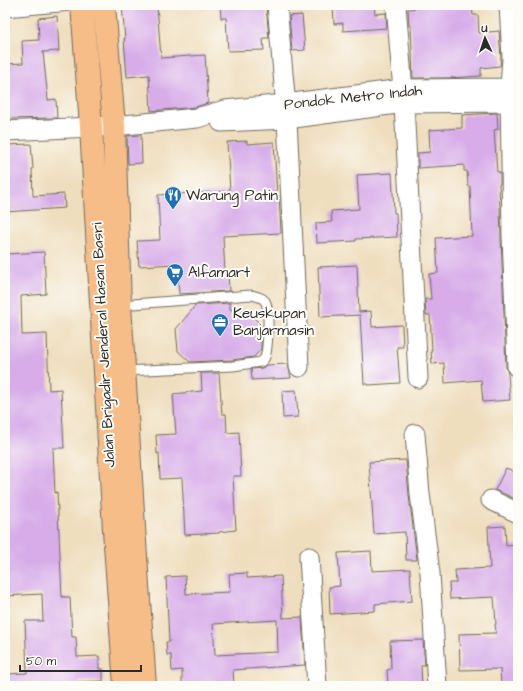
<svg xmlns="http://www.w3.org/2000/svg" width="523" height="691" font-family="'Architects Daughter',sans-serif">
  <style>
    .building { fill: #d7ace9; fill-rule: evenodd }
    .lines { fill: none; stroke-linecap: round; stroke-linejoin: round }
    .service-casing { stroke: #706a5e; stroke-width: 11 }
    .minor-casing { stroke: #706a5e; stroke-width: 21 }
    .trunk-casing { stroke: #706a5e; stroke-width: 24 }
    .service { stroke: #fff; stroke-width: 9 }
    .minor { stroke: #fff; stroke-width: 19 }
    .trunk { stroke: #f7bd88; stroke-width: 22 }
    .labels { text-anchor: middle; stroke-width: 4; stroke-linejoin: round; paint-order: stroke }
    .street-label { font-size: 15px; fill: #2b2b2b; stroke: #fdfcf7 }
    .poi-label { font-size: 15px; fill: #2b2b2b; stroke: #fdfcf7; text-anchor: start }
  </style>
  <rect width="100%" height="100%" fill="#fdfcf7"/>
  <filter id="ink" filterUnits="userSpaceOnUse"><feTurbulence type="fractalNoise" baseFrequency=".025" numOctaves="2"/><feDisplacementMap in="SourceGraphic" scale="8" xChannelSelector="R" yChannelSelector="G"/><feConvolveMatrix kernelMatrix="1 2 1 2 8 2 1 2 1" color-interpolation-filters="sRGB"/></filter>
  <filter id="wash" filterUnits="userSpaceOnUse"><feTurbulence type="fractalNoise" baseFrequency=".012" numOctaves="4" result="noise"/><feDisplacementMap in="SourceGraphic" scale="16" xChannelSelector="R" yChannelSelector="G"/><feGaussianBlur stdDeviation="0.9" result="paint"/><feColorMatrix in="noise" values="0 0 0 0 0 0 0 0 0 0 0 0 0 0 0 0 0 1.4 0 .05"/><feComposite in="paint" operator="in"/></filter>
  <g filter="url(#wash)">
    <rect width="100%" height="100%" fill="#efdebe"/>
    <g id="blocks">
      <path class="building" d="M122,5H157L161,58L205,55L208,103L195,107L151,111L149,75L127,77L124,39H125Z
        M220,5H266L269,38H263L264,50L228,51L226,18H221Z
        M333,5H374L375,14L386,13L387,28L343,31V23L334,24Z
        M418,5H472L473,15H478L479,33L499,31L501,58L500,66L481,68V76L447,78H413L411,26H409L408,9L418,8Z
        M302,15L305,50L292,51L289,16Z
        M57,16L59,51L43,52L48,100L56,99L57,118L5,119V64L23,63L22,41L39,40L38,18Z
        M497,113L498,129L494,130L497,172H500V184H499L506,367L508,374L510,400L483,402L481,380L445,383L444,363L432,364L431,350H432L430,315H426L425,299H431L429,274L438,273L436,238L472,236L470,186H468L467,171H464V165L418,168V153L430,152L429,130L462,128V115Z
        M141,135L142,163L128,164L127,136Z
        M247,141V144L274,142L277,196L279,195L281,233L223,236L225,272H228L229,291L179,294L177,264L139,266L137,241L160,240L158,195L230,191L227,142Z
        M31,144L33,169H32L33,196L64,194L65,208L5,212V145Z
        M392,173L394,213H396L397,237L356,239V241L317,243L316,223L332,222L331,211L359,209L357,175Z
        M44,252L46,294L21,296L22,335L47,334L49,390L61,389L64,448H53L55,493L57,492L62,597H70L72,637H76L77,657L99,656V669H103V681L78,682V686H5V674L27,673L25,621H43L42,594L5,596V254Z
        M357,265L359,312L371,311L372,327L402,325L403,347H397L400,383L368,385V384H364L360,315L320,317L318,267Z
        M230,303V310L245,309L261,325V349L254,357L232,360L190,362L178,351L176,329L196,305Z
        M288,364L291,378L252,380L251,369L262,368L266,365Z
        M201,373H219L222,414H226L227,433L239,432L241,476H233L236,530L219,532V533L185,535L182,478L160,479L159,453L157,454L156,435L176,434L173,394L202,391Z
        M296,390L298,417L283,418L282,391Z
        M406,460L409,495L417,560H406L405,532L374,534L369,462Z
        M506,468L518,473V500L495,490Z
        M505,526L506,546L518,545V683L501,685L500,669L460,670L459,634L496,633L495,624H496L494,597L450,599L449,583H456L455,570L490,568L488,527Z
        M371,551L372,571L410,569L412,601L375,604V611L330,614L329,587L340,586L338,553Z
        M247,573V578L281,576L283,618L302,617L305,665L233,670L234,686H182V670L172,671L171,655H167L166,642H169L166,577L185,576L186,594L230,592L229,574ZM277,620L278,652L215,655L213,624Z
        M423,640L425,665H421L422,686H388L387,670L391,669L390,641Z"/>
    </g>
  </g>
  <g filter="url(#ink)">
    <use href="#blocks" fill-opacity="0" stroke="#706a5e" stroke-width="1"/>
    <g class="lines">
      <g class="service-casing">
        <path id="service" d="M5,12L82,5
          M120,305L251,295C255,296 262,297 265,301C270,308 268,349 265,357C264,360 263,360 261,362L233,366L124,371"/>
      </g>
      <g class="minor-casing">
        <path id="minor" d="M277,5L287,119L299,367
          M396,5L404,103L418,378
          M509,5L512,58L510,88L512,236L517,367
          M221,122L287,119L404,103L510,102
          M5,131L114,126L197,118L225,110L285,104L403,89L510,88
          M415,434L420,494L430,573L437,686
          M491,500L518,513
          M309,557L317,686"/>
      </g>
      <g class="trunk-casing">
        <path id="trunk" d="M82,5L91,127L114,530L125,686
          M104,5L114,126L120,305L134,527L145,686"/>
      </g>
      <use href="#service" class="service"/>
      <use href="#minor" class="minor"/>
      <use href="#trunk" class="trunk"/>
    </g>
  </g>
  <defs>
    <g id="restaurant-pin" transform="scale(0.9)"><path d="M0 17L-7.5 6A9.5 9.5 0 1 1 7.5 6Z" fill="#1f6fb2" stroke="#fdfcf7"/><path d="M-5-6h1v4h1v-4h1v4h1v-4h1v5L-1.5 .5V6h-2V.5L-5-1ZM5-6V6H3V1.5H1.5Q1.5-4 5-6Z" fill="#fff"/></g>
    <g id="supermarket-pin" transform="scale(0.9)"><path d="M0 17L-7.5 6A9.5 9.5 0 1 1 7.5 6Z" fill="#1f6fb2" stroke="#fdfcf7"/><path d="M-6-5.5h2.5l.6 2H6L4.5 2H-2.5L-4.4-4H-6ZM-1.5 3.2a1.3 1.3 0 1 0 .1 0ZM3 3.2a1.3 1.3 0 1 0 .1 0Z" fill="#fff"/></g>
    <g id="office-pin" transform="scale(0.9)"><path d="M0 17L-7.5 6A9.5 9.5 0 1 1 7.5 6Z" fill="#1f6fb2" stroke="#fdfcf7"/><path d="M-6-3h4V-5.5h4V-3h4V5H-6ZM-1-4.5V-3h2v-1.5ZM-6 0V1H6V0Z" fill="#fff"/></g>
  </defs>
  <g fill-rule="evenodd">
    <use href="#restaurant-pin" x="173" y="195"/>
    <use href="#supermarket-pin" x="175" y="272"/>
    <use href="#office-pin" x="220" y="322"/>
  </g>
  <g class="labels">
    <g class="street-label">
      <text transform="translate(353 97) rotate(-6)" y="5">Pondok Metro Indah</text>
      <text transform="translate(103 345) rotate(-93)" y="5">Jalan Brigadir Jenderal Hasan Basri</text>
    </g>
    <g class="poi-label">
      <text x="186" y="200">Warung Patin</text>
      <text x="188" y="277">Alfamart</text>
      <text x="233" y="318">Keuskupan<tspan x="233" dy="17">Banjarmasin</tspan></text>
    </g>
  </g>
  <rect width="523" height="691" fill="none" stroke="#fdfcf7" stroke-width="20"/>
  <g transform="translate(485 38) rotate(357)" stroke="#fdfcf7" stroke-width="3" paint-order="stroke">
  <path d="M0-3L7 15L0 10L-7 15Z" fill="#2b2b2b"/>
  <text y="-6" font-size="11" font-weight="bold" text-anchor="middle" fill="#2b2b2b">U</text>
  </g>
  <path d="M20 665v6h121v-6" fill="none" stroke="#2b2b2b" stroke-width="2"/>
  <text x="26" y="665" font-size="12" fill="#2b2b2b" stroke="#fdfcf7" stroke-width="3" paint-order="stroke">50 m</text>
</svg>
